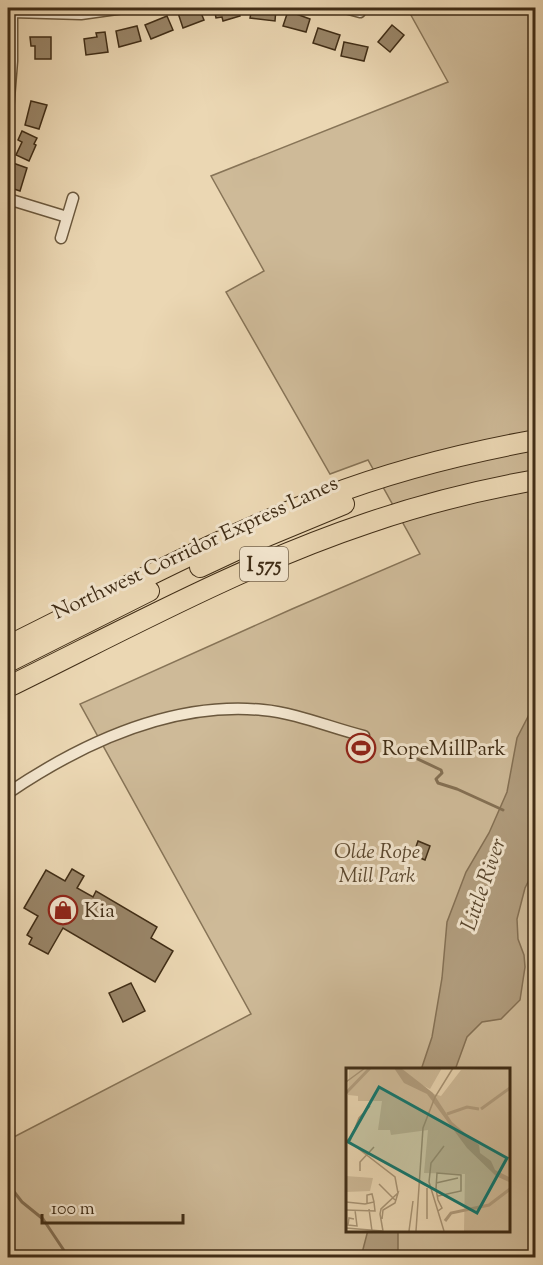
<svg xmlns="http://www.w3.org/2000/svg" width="543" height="1265" font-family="'Sorts Mill Goudy',serif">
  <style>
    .green { fill: #ceba98; stroke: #877457; stroke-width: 1.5; fill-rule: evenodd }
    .water { fill: #b19d7e; stroke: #847054; stroke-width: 1.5 }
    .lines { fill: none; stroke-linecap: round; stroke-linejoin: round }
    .stream { stroke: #847054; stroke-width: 3 }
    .building { fill: #998568; stroke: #402d16; stroke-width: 1.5 }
    .street-casing { stroke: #6b583d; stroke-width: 13 }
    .highway-casing { stroke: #402d16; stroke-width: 22 }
    .street { stroke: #f2e5ce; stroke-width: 10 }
    .highway { stroke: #ebd7b3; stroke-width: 20 }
    .labels { text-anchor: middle; stroke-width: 6; stroke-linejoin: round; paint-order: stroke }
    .shield { fill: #f2e5ce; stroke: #75644d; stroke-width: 1.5 }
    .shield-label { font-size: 20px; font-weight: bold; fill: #402d16 }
    .street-label { font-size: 21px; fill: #402d16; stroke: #f2e5ce }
    .poi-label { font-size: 21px; fill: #402d16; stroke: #f2e5ce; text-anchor: start }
    .park-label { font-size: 21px; font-style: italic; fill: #5c4930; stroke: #f2e5ce }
    .water-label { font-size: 22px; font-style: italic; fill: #5c4930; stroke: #f2e5ce }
    .inset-river { fill: none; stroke: #b19d7e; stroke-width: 3 }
    .inset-road { fill: none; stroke: #a79374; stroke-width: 1.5 }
    .view { fill: #0f766e; fill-opacity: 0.15; stroke: #0f766e; stroke-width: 3 }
    .inset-edge { fill: none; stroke: #402d16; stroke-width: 3 }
  </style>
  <rect width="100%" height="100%" fill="#ebd7b3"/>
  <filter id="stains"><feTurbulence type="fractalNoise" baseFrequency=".00333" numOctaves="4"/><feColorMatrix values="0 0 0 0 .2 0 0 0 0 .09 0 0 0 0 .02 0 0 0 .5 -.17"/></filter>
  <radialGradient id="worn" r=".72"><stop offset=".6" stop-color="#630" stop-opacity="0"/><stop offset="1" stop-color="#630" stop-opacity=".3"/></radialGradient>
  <path class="green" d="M407,8H535V1257L8,1258V1140L251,1014L80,704L292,609L420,554L368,460L330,474L226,292L264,271L211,176L448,82ZM348,1070H508V1230H348Z"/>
  <path class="water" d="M535,703L536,866L525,888L517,919L518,939L524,955L525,967L520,1000L501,1019L482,1022L467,1037L455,1070H421L432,1037L442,978L447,922L466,872L489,833L507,792L517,738Z
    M368,1230L398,1231V1257H361Z"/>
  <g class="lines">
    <path class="stream" d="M405,753L441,770L442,773L436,779L438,783L457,789L503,810
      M8,1184L22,1202L43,1219L69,1258"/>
  </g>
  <path class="building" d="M193,8H199L204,20L183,28L178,13Z
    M214,8H238L240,16L223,21L222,17L216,18Z
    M252,8H276L275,21L250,18Z
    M288,11L310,19L306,32L283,26Z
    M167,16L173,30L151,39L145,25Z
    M392,25L404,35L390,52L378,42Z
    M137,26L141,41L119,47L116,31Z
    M318,28L340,35L335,50L313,43Z
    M105,32L108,52L86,55L84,39L97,37L96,33Z
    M30,37H51V59H35V46H31Z
    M344,42L368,47L364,61L341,56Z
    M31,101L47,105L39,129L25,125Z
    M22,131L37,138L34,144L36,145L29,161L16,155L22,142L18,140Z
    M13,163L27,168L20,191L8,187Z
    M418,841L430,846L425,860L413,855Z
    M72,869L84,876L77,888L93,897L96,891L157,927L151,938L173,951L155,982L63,928L48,954L29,944L32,938L27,935L38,916L24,908L46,870L65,881Z
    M131,983L145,1011L123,1022L109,993Z"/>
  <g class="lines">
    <g class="street-casing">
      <path id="street" d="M345,8L360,12
        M12,12L81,14L124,8
        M8,111L12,61V8
        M8,199L67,217
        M61,238L73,198
        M8,793C82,743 171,701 263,710C297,713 331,728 364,736"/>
    </g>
    <g class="highway-casing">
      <path id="highway" d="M200,567L262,538L344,504
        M8,646C111,595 217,538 325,497C393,471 464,453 536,440
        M8,662L149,591
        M8,687C124,630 245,564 368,523C423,504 479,490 536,480"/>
    </g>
    <use href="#street" class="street"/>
    <use href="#highway" class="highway"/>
  </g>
  <defs>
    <g id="stadium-ring" transform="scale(1.5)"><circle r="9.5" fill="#f2e5ce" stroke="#8f2418" stroke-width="1.5"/><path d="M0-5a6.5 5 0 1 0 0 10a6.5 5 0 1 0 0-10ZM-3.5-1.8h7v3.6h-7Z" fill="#8f2418"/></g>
    <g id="shop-ring" transform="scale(1.5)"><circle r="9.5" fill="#f2e5ce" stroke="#8f2418" stroke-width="1.5"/><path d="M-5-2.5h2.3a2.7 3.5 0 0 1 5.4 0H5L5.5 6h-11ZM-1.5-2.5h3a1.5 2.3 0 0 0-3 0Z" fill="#8f2418"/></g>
  </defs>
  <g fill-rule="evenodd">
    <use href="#stadium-ring" x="361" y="748"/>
    <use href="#shop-ring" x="63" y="910"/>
  </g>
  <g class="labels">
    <rect class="shield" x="240" y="547" width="48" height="34" rx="4.5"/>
    <g class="shield-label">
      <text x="264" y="571">I 575</text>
    </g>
    <g class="street-label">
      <text transform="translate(195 547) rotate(-25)" y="7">Northwest Corridor Express Lanes</text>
    </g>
    <g class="poi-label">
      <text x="382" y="755">RopeMillPark</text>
      <text x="84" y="917">Kia</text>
    </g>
    <g class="park-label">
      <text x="377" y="858">Olde Rope<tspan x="377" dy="24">Mill Park</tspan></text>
    </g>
    <g class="water-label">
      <text transform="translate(482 884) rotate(-71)" y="8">Little River</text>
    </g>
  </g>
  <g transform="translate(346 1068)">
    <rect width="164" height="164" fill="#ebd7b3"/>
    <path d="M3,0H49L77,23L95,28L115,2L163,0V163H118L119,106L78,105L82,62L45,67L44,62H32L36,33H12V28L2,27ZM55,0H96L84,21L66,12ZM0,108L27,110L24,123L0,124Z" fill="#ceba98"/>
    <path d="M48,0H55L87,25L106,54L133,77L134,85L145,93L149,102L163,109V114L150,108L121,80L81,26L58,15Z" fill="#b19d7e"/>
    <path class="inset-river" d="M0,25L24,0M135,41L164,20M101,46L121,39L133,41M99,153L105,145L143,137L164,121"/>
    <path class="inset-road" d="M0,14L19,0M0,71L49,109L52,125M4,73L13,50L24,38M98,78L85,95L83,114L98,163M14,103V94L28,79M90,115L112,110M33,116L49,132M92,128L115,123V107L91,105L90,121L92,132L96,140L92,143M0,134L19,136L28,134L26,126L21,127V135M23,141L26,163M0,142L29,143L28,134M8,151L3,150L2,157L11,158L9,142M36,151L37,142L49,135L52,125L35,141L34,146L37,163M81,151V120M0,160L36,163M63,163L67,133M70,163L77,60L89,29L107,0"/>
    <path class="view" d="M33,19L161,90L131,145L2,74Z"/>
    <rect width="164" height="164" class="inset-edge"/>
  </g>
  <rect width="543" height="1265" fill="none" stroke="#ebd7b3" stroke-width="30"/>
  <rect x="9" y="9" width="525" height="1247" fill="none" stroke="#402d16" stroke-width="3"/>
  <rect x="15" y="15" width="513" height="1235" fill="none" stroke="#402d16" stroke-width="1.5"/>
  <path d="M42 1214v9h141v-9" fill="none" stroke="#402d16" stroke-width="3"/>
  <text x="51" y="1214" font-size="18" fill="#402d16" stroke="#f2e5ce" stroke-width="4.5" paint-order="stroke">100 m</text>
  <rect width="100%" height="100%" filter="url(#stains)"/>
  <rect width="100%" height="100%" fill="url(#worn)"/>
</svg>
